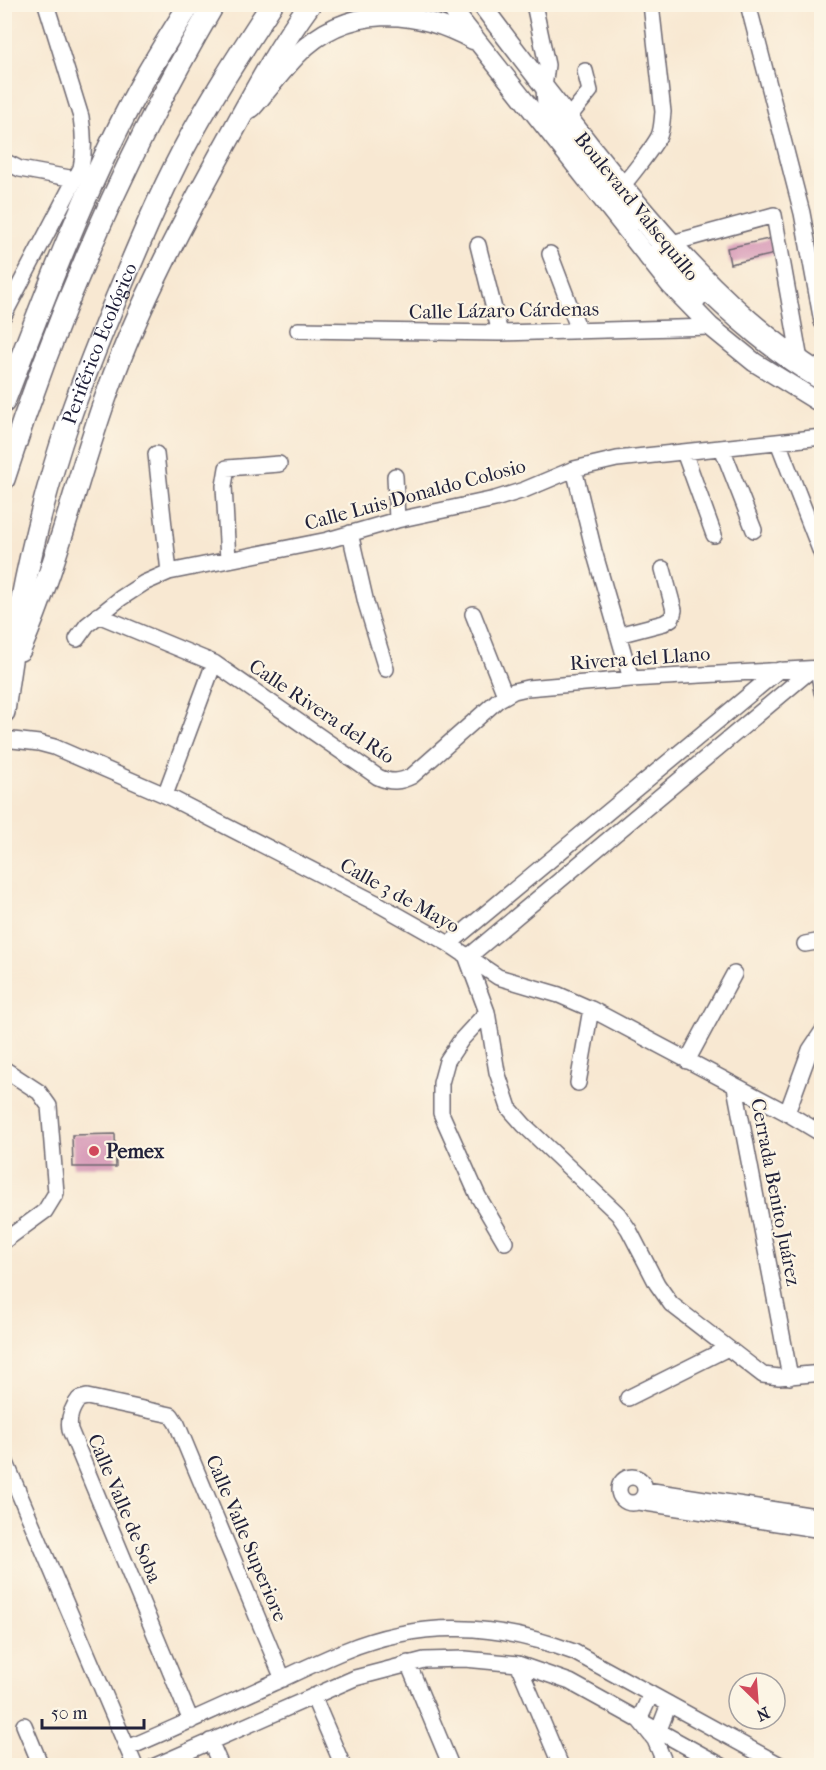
<svg xmlns="http://www.w3.org/2000/svg" width="826" height="1770" font-family="'IM FELL French Canon',serif">
  <style>
    .building { fill: #d595b5 }
    .lines { fill: none; stroke-linecap: round; stroke-linejoin: round }
    .minor-casing { stroke: #6d6770; stroke-width: 18 }
    .major-casing { stroke: #6d6770; stroke-width: 21 }
    .highway-casing { stroke: #6d6770; stroke-width: 24 }
    .minor { stroke: #fff; stroke-width: 15 }
    .major { stroke: #fff; stroke-width: 18 }
    .highway { stroke: #fff; stroke-width: 21 }
    .poi-dot { fill: #d1495b; stroke: #fcf5e5; stroke-width: 2 }
    .labels { text-anchor: middle; stroke-width: 4.5; stroke-linejoin: round; paint-order: stroke }
    .street-label { font-size: 20px; fill: #22223b; stroke: #fcf5e5 }
    .poi-label { font-size: 20px; font-weight: bold; fill: #22223b; stroke: #fcf5e5; text-anchor: start }
  </style>
  <rect width="100%" height="100%" fill="#fcf5e5"/>
  <filter id="ink" filterUnits="userSpaceOnUse"><feTurbulence type="fractalNoise" baseFrequency=".0167" numOctaves="2"/><feDisplacementMap in="SourceGraphic" scale="12" xChannelSelector="R" yChannelSelector="G"/><feConvolveMatrix kernelMatrix="1 2 1 2 8 2 1 2 1" color-interpolation-filters="sRGB"/></filter>
  <filter id="wash" filterUnits="userSpaceOnUse"><feTurbulence type="fractalNoise" baseFrequency=".008" numOctaves="4" result="noise"/><feDisplacementMap in="SourceGraphic" scale="24" xChannelSelector="R" yChannelSelector="G"/><feGaussianBlur stdDeviation="1.35" result="paint"/><feColorMatrix in="noise" values="0 0 0 0 0 0 0 0 0 0 0 0 0 0 0 0 0 1.4 0 .05"/><feComposite in="paint" operator="in"/></filter>
  <g filter="url(#wash)">
    <rect width="100%" height="100%" fill="#f8e8d2"/>
    <g id="blocks">
      <path class="building" d="M773,238L775,254L730,264L727,248Z
        M115,1134L116,1167H73L72,1135Z"/>
    </g>
  </g>
  <g filter="url(#ink)">
    <use href="#blocks" fill-opacity="0" stroke="#6d6770" stroke-width="1.5"/>
    <g class="lines">
      <g class="minor-casing">
        <path id="minor" d="M534,4L547,65L544,87L545,105L612,195L631,224
          M748,4L802,213L822,322
          M568,118L590,91L585,71
          M4,161L20,169L75,179
          M615,193C624,186 654,146 659,136C662,129 662,120 663,112L651,4
          M632,207C648,235 672,259 695,282C734,320 774,355 822,383
          M672,243L774,215L800,360
          M478,245L500,333
          M654,252L698,301
          M550,254L579,330
          M4,315L81,168C85,150 84,135 81,117L46,4
          M298,330L500,333L711,327
          M778,442L822,555
          M722,448L754,530
          M684,452L714,535
          M156,454L169,572
          M574,469L594,551L631,679
          M395,476L397,520
          M350,533L366,603L386,669
          M228,560L224,486L227,468L279,464
          M473,614L505,695
          M98,615L214,663L378,777C391,783 400,782 412,776L498,700L514,691L527,688L631,679L822,668
          M618,635L664,623L672,618L674,610L663,569
          M77,639L87,625L121,598L144,583L169,572L328,540L397,520L495,499L524,490L574,469L617,459L822,437
          M818,668L822,692
          M4,739L39,743L54,747L165,795L380,905L449,944L498,977L559,995L591,1009L787,1113L822,1134
          M165,795L214,663
          M449,944L779,670
          M805,944L822,941
          M467,958L487,1012L497,1072L509,1108L524,1125L618,1214L629,1230L657,1284L671,1304L763,1375L779,1377L822,1373
          M467,958L812,669
          M487,1012L461,1040L447,1061L441,1083V1113L478,1196L505,1242
          M687,1061L734,974
          M4,1069L39,1092L49,1106L56,1193L45,1211L4,1241
          M578,1083L591,1009
          M735,1087L790,1377
          M787,1113L810,1050L822,1032
          M628,1398L728,1348
          M4,1458L135,1766
          M619 1490a13 13 0 1 1 26 0a13 13 0 1 1-26 0Z
          M646,1490L822,1517
          M639,1502L822,1530
          M408,1663L451,1766
          M518,1664L561,1766
          M651,1694L639,1720L655,1740L666,1766
          M313,1696L343,1766
          M191,1721L70,1430C68,1418 71,1409 79,1399L87,1397L171,1415L177,1424L283,1679
          M24,1725L41,1766
          M655,1740L669,1704
          M210,1741L221,1766
          M128,1748C177,1727 225,1705 273,1683C297,1672 320,1661 344,1651C422,1619 497,1623 574,1652L782,1766
          M155,1766L355,1678L424,1660L465,1659L518,1664L570,1682L722,1766"/>
      </g>
      <g class="major-casing">
        <path id="major" d="M448,4L670,285L711,327L754,362L822,404
          M481,4C516,52 553,98 590,145C658,230 729,315 822,374
          M252,108C267,91 281,72 297,55C346,4 415,8 473,40"/>
      </g>
      <g class="highway-casing">
        <g id="highway">
          <path d="M4,402C43,301 81,199 131,103C149,69 169,37 190,4"/>
          <path d="M4,479C56,315 127,152 214,4"/>
          <path d="M20,650C57,566 77,477 108,391C140,301 186,216 232,133C256,89 280,45 310,4"/>
          <path id="s1" d="M4,712C16,613 37,514 69,420C83,379 99,340 115,301C136,251 157,200 182,152C209,101 240,53 272,4"/>
        </g>
      </g>
      <use href="#minor" class="minor"/>
      <use href="#major" class="major"/>
      <use href="#highway" class="highway"/>
    </g>
  </g>
  <circle class="poi-dot" cx="94" cy="1151" r="6"/>
  <g class="labels">
    <g class="street-label">
      <text transform="translate(637 206) rotate(51)" y="7">Boulevard Valsequillo</text>
      <text transform="translate(504 310) rotate(-1)" y="7">Calle Lázaro Cárdenas</text>
      <text dy="7" stroke="none"><textPath href="#s1" startOffset="382">Periférico Ecológico</textPath></text>
      <text transform="translate(415 494) rotate(-15)" y="7">Calle Luis Donaldo Colosio</text>
      <text transform="translate(640 658) rotate(-4)" y="7">Rivera del Llano</text>
      <text transform="translate(322 711) rotate(34)" y="7">Calle Rivera del Río</text>
      <text transform="translate(400 895) rotate(29)" y="7">Calle 3 de Mayo</text>
      <text transform="translate(776 1192) rotate(79)" y="7">Cerrada Benito Juárez</text>
      <text transform="translate(125 1508) rotate(67)" y="7">Calle Valle de Soba</text>
      <text transform="translate(247 1538) rotate(67)" y="7">Calle Valle Superiore</text>
    </g>
    <g class="poi-label">
      <text x="106" y="1158">Pemex</text>
    </g>
  </g>
  <rect width="826" height="1770" fill="none" stroke="#fcf5e5" stroke-width="24"/>
  <g transform="translate(757 1701) rotate(155)"><circle r="28" fill="#fcf5e5" stroke="#a5a1a1" stroke-width="1.5"/>
  <path d="M0-4.5L10 22L0 15L-10 22Z" fill="#d1495b"/>
  <text y="-9" font-size="16" font-weight="bold" text-anchor="middle" fill="#22223b">N</text>
  </g>
  <path d="M42 1719v9h102v-9" fill="none" stroke="#22223b" stroke-width="3"/>
  <text x="51" y="1719" font-size="18" fill="#22223b" stroke="#fcf5e5" stroke-width="4.5" paint-order="stroke">50 m</text>
</svg>
